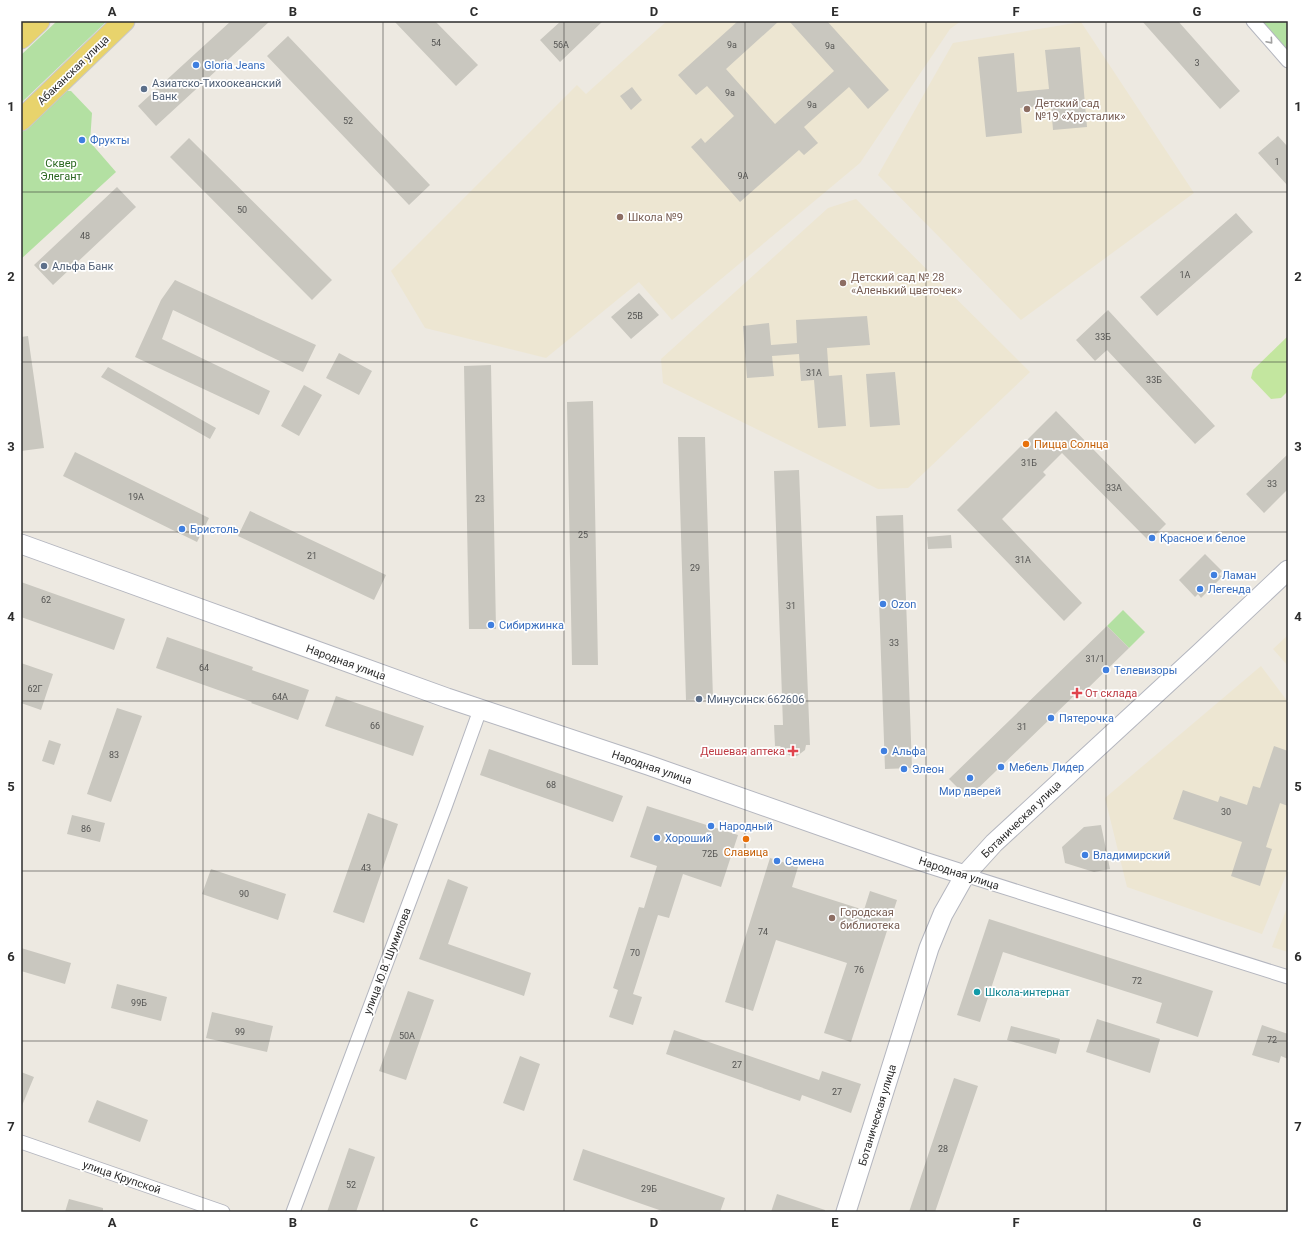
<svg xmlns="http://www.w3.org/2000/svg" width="1309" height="1233" font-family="Roboto,sans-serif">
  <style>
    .education { fill: #ede6d2 }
    .green { fill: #b3e0a2 }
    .pitch { fill: #c3e69f }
    .building { fill: #c9c7bf }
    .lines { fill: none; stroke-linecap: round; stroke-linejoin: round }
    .street-casing { stroke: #b4b6bf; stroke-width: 15 }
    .secondary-casing { stroke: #b4b6bf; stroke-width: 21 }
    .primary-casing { stroke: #c8c8c8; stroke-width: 23 }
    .street { stroke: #fff; stroke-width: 13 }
    .secondary { stroke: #fff; stroke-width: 19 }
    .primary { stroke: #e8d36c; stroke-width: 21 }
    .oneway { stroke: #a0a0a0 }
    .grid { fill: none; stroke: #2d2d2d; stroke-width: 1; stroke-opacity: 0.55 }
    .shop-dot { fill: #3f7fe0; stroke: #fff; stroke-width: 1.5 }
    .service-dot { fill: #5c6f8a; stroke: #fff; stroke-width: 1.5 }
    .education-dot { fill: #8d6e63; stroke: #fff; stroke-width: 1.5 }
    .food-dot { fill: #e8710a; stroke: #fff; stroke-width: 1.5 }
    .health-dot { fill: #e0444e; stroke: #fff; stroke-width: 1.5 }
    .culture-dot { fill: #0f9aa8; stroke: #fff; stroke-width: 1.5 }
    .labels { text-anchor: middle; stroke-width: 3.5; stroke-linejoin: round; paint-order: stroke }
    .number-label { font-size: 9px; fill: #545452 }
    .shop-label { font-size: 11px; fill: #366cbe; stroke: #fff; text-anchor: start }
    .street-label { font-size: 11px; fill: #2d2d2d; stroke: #fff }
    .service-label { font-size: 11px; fill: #4e5e75; stroke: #fff; text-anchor: start }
    .education-label { font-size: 11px; fill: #785e54; stroke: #fff; text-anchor: start }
    .park-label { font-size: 11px; fill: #2b6720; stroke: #fff }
    .food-label { font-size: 11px; fill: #c56008; stroke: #fff; text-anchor: start }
    .health-label { font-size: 11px; fill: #be3a42; stroke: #fff; text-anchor: start }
    .culture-label { font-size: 11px; fill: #0d838f; stroke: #fff; text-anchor: start }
    .neatline { fill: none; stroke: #2d2d2d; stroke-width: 1.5 }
    .grid-label { font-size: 13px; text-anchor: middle; font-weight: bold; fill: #2d2d2d }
  </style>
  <rect width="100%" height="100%" fill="#ede9e1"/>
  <path class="education" d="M667,21H961L950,29L860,163L672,320L639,282L546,358L425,328L391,271L577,85L586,94Z
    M1081,22L1194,193L1021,320L878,175L953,43Z
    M856,199L1030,372L908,488L878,489L663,383L661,359L828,208Z
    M1288,635V666L1273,649Z
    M1261,666L1288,702V870L1262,934L1127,887L1105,798Z
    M1288,905V952L1272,947Z"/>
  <path class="green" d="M57,21H107L21,103V55Z
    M1256,21H1284L1288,25V56Z
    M65,91H71L92,113L90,142L116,172L21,259V133Z
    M1123,610L1145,632L1129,648L1107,626Z"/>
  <path class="pitch" d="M1288,336V391L1281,398L1271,399L1251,378L1253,370Z"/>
  <path class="building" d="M231,21H270L156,126L138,106Z
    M394,21H435L478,65L456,86Z
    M561,21H603L560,62L540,40Z
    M738,21H779L726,69L775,124L834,71L789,21H827L889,90L868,109L849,87L804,127L818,143L804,155L799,150L740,202L691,147L701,138L705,143L734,116L707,86L696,95L678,75Z
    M1142,21H1178L1240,91L1220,109Z
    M288,36L430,185L409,205L267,56Z
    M1080,47L1087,127L1053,130L1051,105L1020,108L1022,133L986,137L978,57L1014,53L1017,92L1049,89L1045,50Z
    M632,87L642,100L631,110L620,96Z
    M1278,136L1288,147V186L1258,153Z
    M189,138L332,280L312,300L170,157Z
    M117,187L136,207L53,285L34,265Z
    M1236,213L1253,232L1157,316L1140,297Z
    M175,280L316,345L303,372L173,310L162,339L270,391L259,415L135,357L161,300Z
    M639,293L659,315L631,339L611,317Z
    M1108,310L1215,426L1195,444L1107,350L1095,361L1076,340Z
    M867,316L870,345L827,348L829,376L842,375L846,426L818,428L814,380L801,381L799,354L772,356L774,376L747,378L743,326L769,323L771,345L797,343L796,320Z
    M28,336L44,448L21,451V337Z
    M339,353L372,371L359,395L326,378Z
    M491,365L496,629H469L464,366Z
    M108,367L216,428L210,439L101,377Z
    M895,372L900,425L870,427L866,374Z
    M304,385L322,395L299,436L281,426Z
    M593,401L598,665H572L567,402Z
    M1056,411L1166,524L1149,541L1062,453L1043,472L1046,475L1002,519L1082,603L1064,621L957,510Z
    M678,437H705L713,699L686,700Z
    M75,452L209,518L197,542L63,476Z
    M1288,454V489L1264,513L1246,494Z
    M799,470L810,745H806L805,750L797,756H791L787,754L780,746H775L774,725H783L774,471Z
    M250,511L386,575L374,600L238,536Z
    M903,515L912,768L885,769L876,516Z
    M951,535L952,548L928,549L927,537Z
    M1205,554L1222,571L1219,574L1222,577L1201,598L1198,594L1195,597L1179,580Z
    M21,582L125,619L114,650L21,617Z
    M1107,626L1129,648L1084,692L1081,689L968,798L949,779Z
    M167,637L253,667L252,670L309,690L298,720L251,703L252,702L156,668Z
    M21,663L53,674L41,710L21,703Z
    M336,696L424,726L413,756L325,726Z
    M117,708L142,716L111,802L87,794Z
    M49,740L61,744L54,765L42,761Z
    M1274,746L1288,751V806L1280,803L1266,847L1272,849L1260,886L1231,876L1242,842L1173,819L1183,790L1218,802L1220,796L1247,805L1253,786L1260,788Z
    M489,749L623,796L613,822L480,775Z
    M647,806L738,835L721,887L683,874L669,918L658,915L633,994L642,997L633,1025L609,1017L618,990L613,988L639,907L644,908L657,866L630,857Z
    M368,813L398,824L364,923L333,912Z
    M72,815L105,823L100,842L67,834Z
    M1101,825L1110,869L1094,872L1065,863L1062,847L1084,827Z
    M770,858L798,867L792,887L864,910L870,891L897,900L851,1042L824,1033L847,963L776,940L753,1011L725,1002Z
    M211,869L286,894L278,920L202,894Z
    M448,879L468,887L448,944L531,973L524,996L419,959Z
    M989,919L1213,991L1198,1037L1156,1023L1162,1003L1003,952L980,1022L957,1015Z
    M21,948L71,963L65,984L21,971Z
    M117,984L167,997L161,1021L111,1008Z
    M408,991L434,1000L406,1080L379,1071Z
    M212,1012L273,1026L267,1052L206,1038Z
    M1097,1019L1160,1039L1150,1073L1086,1052Z
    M1262,1025L1288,1034V1059L1281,1056L1279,1063L1252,1055Z
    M1011,1026L1060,1039L1056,1054L1007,1040Z
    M674,1030L819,1080L822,1071L861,1084L851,1113L802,1095L800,1101L666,1054Z
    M520,1056L540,1064L524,1111L503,1103Z
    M21,1072L34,1077L21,1108Z
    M954,1078L978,1086L935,1212H909Z
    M97,1100L148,1120L140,1142L88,1122Z
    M349,1148L375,1157L356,1212H327Z
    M583,1149L725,1198L720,1212H665L573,1180Z
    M777,1194L825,1210V1212H771Z
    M69,1199L103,1208V1212H65Z"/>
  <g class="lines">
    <g class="street-casing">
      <path id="street" d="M1253,21L1288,61
        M965,875L1288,977
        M21,1142L223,1212
        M293,1212L445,807L480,710"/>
    </g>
    <g class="secondary-casing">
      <path id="secondary" d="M21,544L447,698L648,765L918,860L965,875
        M846,1212L929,948L943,914L965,875L994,843L1200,653L1288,570"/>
    </g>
    <g class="primary-casing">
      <path id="primary" d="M21,38L39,21
        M21,120L124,21"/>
    </g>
    <use href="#street" class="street"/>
    <use href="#secondary" class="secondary"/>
    <use href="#primary" class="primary"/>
  </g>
  <defs><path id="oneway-chevron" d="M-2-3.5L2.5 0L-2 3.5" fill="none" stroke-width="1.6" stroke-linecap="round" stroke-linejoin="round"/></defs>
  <use class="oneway" href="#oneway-chevron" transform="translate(1270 41) rotate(49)"/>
  <path class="grid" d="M203,21V1212M383,21V1212M564,21V1212M745,21V1212M926,21V1212M1106,21V1212M21,192H1288M21,362H1288M21,532H1288M21,701H1288M21,871H1288M21,1041H1288"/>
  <g class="shop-dot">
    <circle cx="196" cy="65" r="4"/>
    <circle cx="82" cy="140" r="4"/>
    <circle cx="182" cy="529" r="4"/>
    <circle cx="1152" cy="538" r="4"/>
    <circle cx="1214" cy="575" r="4"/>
    <circle cx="1200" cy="589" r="4"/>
    <circle cx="883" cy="604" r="4"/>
    <circle cx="491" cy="625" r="4"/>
    <circle cx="1106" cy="670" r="4"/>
    <circle cx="1051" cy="718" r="4"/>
    <circle cx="884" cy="751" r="4"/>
    <circle cx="1001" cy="767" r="4"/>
    <circle cx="904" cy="769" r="4"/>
    <circle cx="970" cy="778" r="4"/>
    <circle cx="711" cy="826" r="4"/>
    <circle cx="657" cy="838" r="4"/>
    <circle cx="1085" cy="855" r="4"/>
    <circle cx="777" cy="861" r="4"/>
  </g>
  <g class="service-dot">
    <circle cx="144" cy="89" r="4"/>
    <circle cx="44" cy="266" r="4"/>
    <circle cx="699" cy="699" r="4"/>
  </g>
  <g class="education-dot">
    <circle cx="1027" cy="109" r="4"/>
    <circle cx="620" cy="217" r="4"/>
    <circle cx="843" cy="283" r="4"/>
    <circle cx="832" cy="918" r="4"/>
  </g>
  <g class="food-dot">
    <circle cx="1026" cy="444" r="4"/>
    <circle cx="746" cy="839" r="4"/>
  </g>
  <g class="health-dot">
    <path d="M1075 687h4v4h4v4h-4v4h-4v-4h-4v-4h4z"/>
    <path d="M791 745h4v4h4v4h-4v4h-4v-4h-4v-4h4z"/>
  </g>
  <circle class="culture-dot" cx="977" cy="992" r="4"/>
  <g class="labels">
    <g class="number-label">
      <text x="436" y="46">54</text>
      <text x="561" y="48">56А</text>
      <text x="732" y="48">9а</text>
      <text x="830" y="49">9а</text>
      <text x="1197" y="66">3</text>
      <text x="730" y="96">9а</text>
      <text x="812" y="108">9а</text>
      <text x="348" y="124">52</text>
      <text x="1277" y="165">1</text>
      <text x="743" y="179">9А</text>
      <text x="242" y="213">50</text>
      <text x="85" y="239">48</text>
      <text x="1185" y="278">1А</text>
      <text x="635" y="319">25В</text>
      <text x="1103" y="340">33Б</text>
      <text x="814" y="376">31А</text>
      <text x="1154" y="383">33Б</text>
      <text x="1029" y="466">31Б</text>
      <text x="1272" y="487">33</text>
      <text x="1114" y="491">33А</text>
      <text x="136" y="500">19А</text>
      <text x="480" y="502">23</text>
      <text x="583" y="538">25</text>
      <text x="312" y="559">21</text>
      <text x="1023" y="563">31А</text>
      <text x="695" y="571">29</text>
      <text x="46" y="603">62</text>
      <text x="791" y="609">31</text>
      <text x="894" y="646">33</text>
      <text x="1095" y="662">31/1</text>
      <text x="204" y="671">64</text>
      <text x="35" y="692">62Г</text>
      <text x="280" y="700">64А</text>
      <text x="375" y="729">66</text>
      <text x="1022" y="730">31</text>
      <text x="114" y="758">83</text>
      <text x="551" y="788">68</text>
      <text x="1226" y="815">30</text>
      <text x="86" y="832">86</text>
      <text x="710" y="857">72Б</text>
      <text x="366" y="871">43</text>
      <text x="244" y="897">90</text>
      <text x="763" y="935">74</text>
      <text x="635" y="956">70</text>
      <text x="859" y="973">76</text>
      <text x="1137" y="984">72</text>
      <text x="139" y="1006">99Б</text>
      <text x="240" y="1035">99</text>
      <text x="407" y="1039">50А</text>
      <text x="1272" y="1043">72</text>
      <text x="737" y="1068">27</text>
      <text x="837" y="1095">27</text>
      <text x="943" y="1152">28</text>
      <text x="351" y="1188">52</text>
      <text x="649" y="1192">29Б</text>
    </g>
    <g class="shop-label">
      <text x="204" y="69">Gloria Jeans</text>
      <text x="90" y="144">Фрукты</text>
      <text x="190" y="533">Бристоль</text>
      <text x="1160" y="542">Красное и белое</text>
      <text x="1222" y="579">Ламан</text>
      <text x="1208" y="593">Легенда</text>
      <text x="891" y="608">Ozon</text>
      <text x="499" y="629">Сибиржинка</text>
      <text x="1114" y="674">Телевизоры</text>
      <text x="1059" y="722">Пятерочка</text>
      <text x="892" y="755">Альфа</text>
      <text x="1009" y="771">Мебель Лидер</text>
      <text x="912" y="773">Элеон</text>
      <text x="970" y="795" text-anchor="middle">Мир дверей</text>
      <text x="719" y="830">Народный</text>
      <text x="665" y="842">Хороший</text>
      <text x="1093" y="859">Владимирский</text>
      <text x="785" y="865">Семена</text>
    </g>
    <g class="street-label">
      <text transform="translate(73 70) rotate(-44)" y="4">Абаканская улица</text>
      <text transform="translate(346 662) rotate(20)" y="4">Народная улица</text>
      <text transform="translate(652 767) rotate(19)" y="4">Народная улица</text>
      <text transform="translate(1021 819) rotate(-44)" y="4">Ботаническая улица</text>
      <text transform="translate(959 873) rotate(18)" y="4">Народная улица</text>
      <text transform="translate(387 961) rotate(-69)" y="4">улица Ю.В. Шумилова</text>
      <text transform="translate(877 1115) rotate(-73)" y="4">Ботаническая улица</text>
      <text transform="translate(122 1177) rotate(19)" y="4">улица Крупской</text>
    </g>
    <g class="service-label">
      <text x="152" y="87">Азиатско-Тихоокеанский<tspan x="152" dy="13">Банк</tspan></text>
      <text x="52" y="270">Альфа Банк</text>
      <text x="707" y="703">Минусинск 662606</text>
    </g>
    <g class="education-label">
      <text x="1035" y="107">Детский сад<tspan x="1035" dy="13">№19 «Хрусталик»</tspan></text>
      <text x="628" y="221">Школа №9</text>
      <text x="851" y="281">Детский сад № 28<tspan x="851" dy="13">«Аленький цветочек»</tspan></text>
      <text x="840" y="916">Городская<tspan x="840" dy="13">библиотека</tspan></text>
    </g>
    <g class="park-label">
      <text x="61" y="167">Сквер<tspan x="61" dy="13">Элегант</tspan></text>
    </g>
    <g class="food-label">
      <text x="1034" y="448">Пицца Солнца</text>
      <text x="746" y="856" text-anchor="middle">Славица</text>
    </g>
    <g class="health-label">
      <text x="1085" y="697">От склада</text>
      <text x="785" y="755" text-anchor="end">Дешевая аптека</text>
    </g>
    <g class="culture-label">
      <text x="985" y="996">Школа-интернат</text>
    </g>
  </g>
  <rect width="1309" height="1233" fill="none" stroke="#ffffff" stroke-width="44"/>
  <rect x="22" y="22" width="1265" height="1189" class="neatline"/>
  <g class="grid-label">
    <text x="112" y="16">A</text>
    <text x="293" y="16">B</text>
    <text x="474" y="16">C</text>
    <text x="654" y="16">D</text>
    <text x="835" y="16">E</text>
    <text x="1016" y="16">F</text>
    <text x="1197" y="16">G</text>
    <text x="11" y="111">1</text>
    <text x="1298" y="111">1</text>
    <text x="11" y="281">2</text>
    <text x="1298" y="281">2</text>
    <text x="11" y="451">3</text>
    <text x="1298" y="451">3</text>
    <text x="11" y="621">4</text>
    <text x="1298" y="621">4</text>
    <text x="11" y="791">5</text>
    <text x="1298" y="791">5</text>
    <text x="11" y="961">6</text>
    <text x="1298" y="961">6</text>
    <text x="11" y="1131">7</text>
    <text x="1298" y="1131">7</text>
    <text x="112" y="1227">A</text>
    <text x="293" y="1227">B</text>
    <text x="474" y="1227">C</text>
    <text x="654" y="1227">D</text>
    <text x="835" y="1227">E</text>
    <text x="1016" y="1227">F</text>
    <text x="1197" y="1227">G</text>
  </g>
</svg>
